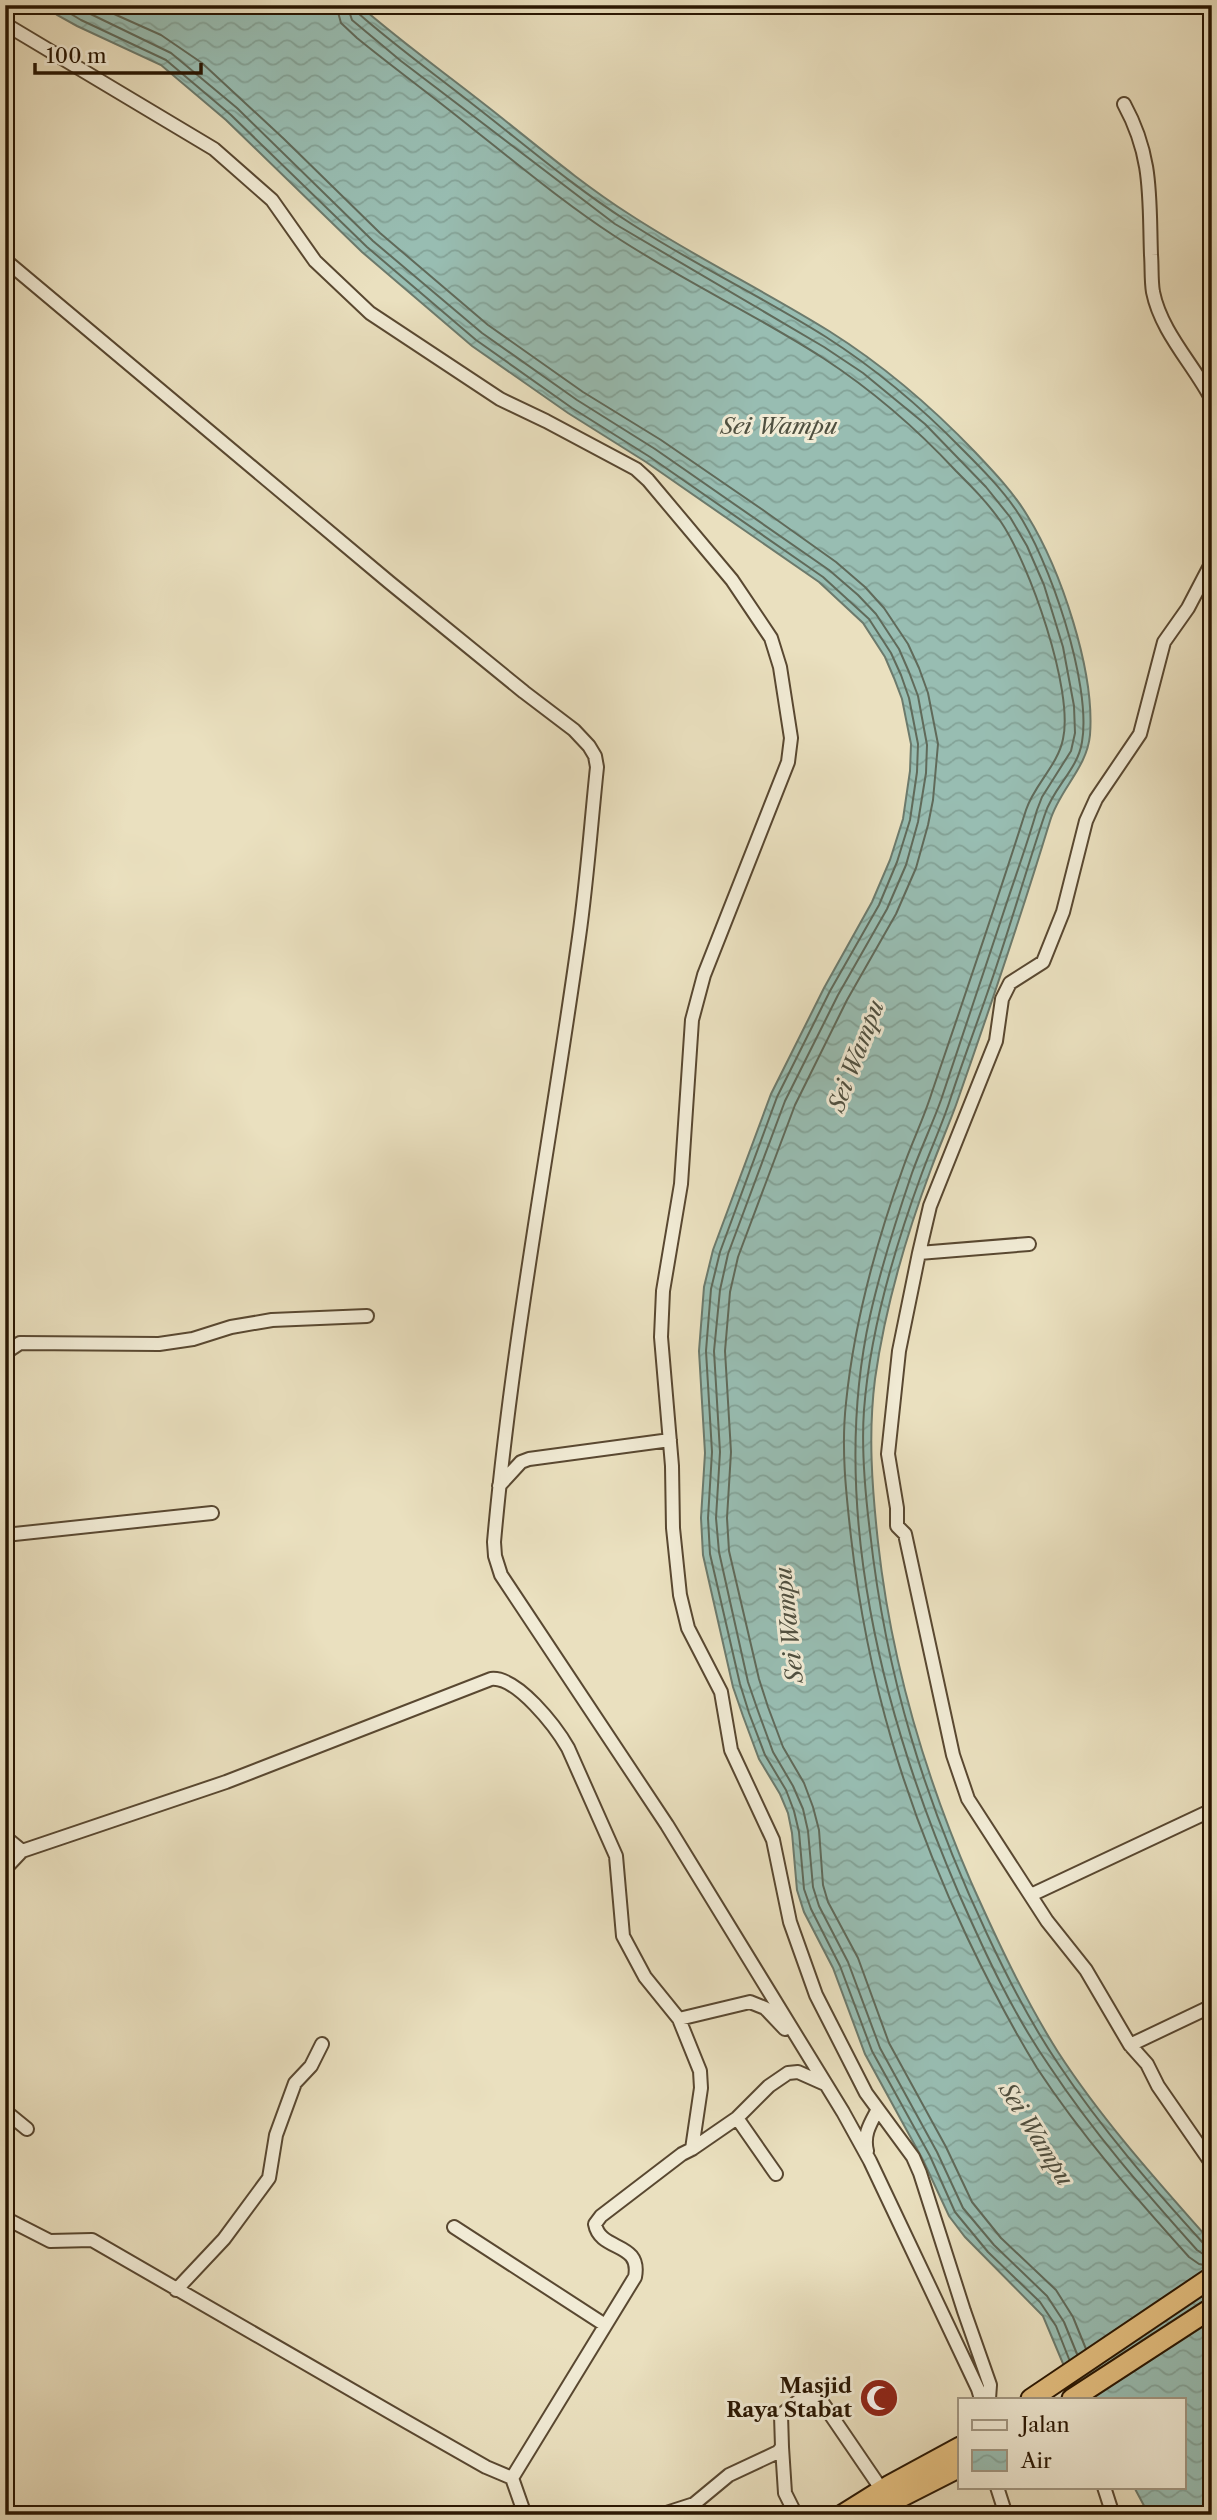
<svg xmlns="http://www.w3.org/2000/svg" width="1217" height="2520" font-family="'Libre Caslon Text',serif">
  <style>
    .water { fill: url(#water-waves); stroke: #6c7a6c; stroke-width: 2 }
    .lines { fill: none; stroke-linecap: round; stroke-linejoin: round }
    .shore { stroke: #606a5a; stroke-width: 2 }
    .minor-casing { stroke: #594831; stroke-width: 16 }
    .highway-casing { stroke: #291602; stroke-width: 23 }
    .minor { stroke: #f1ebd5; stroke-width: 12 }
    .highway { stroke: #e5c080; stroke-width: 19 }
    .labels { text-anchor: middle; stroke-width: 6; stroke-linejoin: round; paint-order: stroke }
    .poi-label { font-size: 21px; font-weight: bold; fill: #291602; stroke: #f1ebd5; text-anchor: end }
    .water-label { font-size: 23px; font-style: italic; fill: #505040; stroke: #f1ebd5 }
  </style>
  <defs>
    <pattern id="water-waves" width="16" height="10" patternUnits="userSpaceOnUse" patternTransform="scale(1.75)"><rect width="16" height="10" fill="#98bdb2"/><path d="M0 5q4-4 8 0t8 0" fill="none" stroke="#83a297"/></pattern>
  </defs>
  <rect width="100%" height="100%" fill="#eae0bf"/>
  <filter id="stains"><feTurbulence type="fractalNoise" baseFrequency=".00286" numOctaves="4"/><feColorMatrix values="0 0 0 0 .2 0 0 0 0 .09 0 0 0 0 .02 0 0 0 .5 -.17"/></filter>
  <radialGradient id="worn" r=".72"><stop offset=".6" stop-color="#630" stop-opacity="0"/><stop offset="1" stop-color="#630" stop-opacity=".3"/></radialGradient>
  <path class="water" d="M45,5H359C400,41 445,73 488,107C534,143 579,182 629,214C693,256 763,290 829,331C883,365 931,406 975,452C994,472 1013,492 1027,515C1061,570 1095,671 1090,735C1087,768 1059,790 1050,821C1021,916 989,1011 956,1105C948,1127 939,1147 931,1169C906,1236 885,1308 875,1379C868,1434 872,1487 878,1542C891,1661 924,1773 971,1882C997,1940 1024,1998 1058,2052C1102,2120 1158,2182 1212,2243V2515H1149L1134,2487H1184V2399H1084L1064,2366L1043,2316L965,2237L949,2216L923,2160L865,2054L833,1968L804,1912L797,1890L792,1833L788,1813L780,1794L759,1759L743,1716L733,1687L703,1555L701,1518L705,1453L699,1351L704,1287L713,1250L771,1094L824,988L872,902L890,860L903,819L910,771L911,744L902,699L894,678L885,657L863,623L819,582L646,462L568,413L472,346L362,252L226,120L161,65L77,26L57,15Z"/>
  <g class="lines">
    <path class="shore" d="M56,5L81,20L166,60L231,115L367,247L476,340L572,408L650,457L823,577L869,619L891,653L901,675L909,698L918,744L917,772L910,820L897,862L879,905L830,991L777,1097L720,1252L711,1289L706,1351L712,1452L708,1518L710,1554L740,1684L749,1713L765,1755L786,1790L794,1811L799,1832L804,1889L811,1909L840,1966L872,2051L930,2156L955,2212L988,2252L1040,2302L1056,2326L1069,2359
      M72,5L171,53L237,108L373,241L482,333L577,400L655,449L829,570L858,595L876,614L899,649L909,672L918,696L927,745L926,773L918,822L906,865L887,909L838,995L785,1101L728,1254L720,1290L714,1351L720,1452L716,1518L719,1552L748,1682L758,1711L773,1752L793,1786L803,1809L808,1831L813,1887L819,1906L848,1962L880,2048L937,2152L963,2208L994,2245L1047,2296L1064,2322L1077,2354
      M94,5L161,35L202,63L284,139L380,233L488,325L583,392L661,440L763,510L836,562L865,587L884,608L908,644L919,668L928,693L938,744L933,800L928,825L916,868L896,914L847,1000L795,1105L738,1257L730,1292L725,1351L731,1452L727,1518L729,1551L759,1679L768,1707L783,1747L804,1783L813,1807L819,1830L823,1885L828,1902L858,1958L889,2043L946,2147L972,2202L1001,2238L1056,2290L1073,2317L1086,2349
      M336,5L341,23L357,38C395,69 435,98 473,129C519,165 564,203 613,235C681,280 755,314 823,358C872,390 916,428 956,471C972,487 988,503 1001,522C1029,563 1074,690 1063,739C1058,765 1034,785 1026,810C996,905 964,998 932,1092C924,1118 912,1142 903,1168C876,1243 854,1323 846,1403C841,1448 846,1493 851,1537C867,1679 906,1808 967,1937C988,1981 1011,2026 1037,2068C1081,2135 1135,2197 1189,2257L1199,2264L1209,2266
      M347,5L352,20L401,61L615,224L824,347L863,373L925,424L986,487L1010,517L1027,546L1044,585L1063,647L1074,706L1075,733L1071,751L1042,797L1037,810C1027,845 1014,880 1003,914C982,976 962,1038 941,1100C932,1125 921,1148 912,1173C896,1220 881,1267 870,1316C828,1506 883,1718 959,1894C985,1953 1013,2014 1050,2067C1093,2132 1145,2192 1197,2250L1203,2254L1212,2256
      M355,5L358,13C395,46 436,75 475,106C525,145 574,187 627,221C691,263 761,296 826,337C876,369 921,407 962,449C981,468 1001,488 1016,510C1049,558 1092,684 1082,742C1078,769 1053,788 1045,814C1025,873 1008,935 987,994C975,1029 962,1063 951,1097C943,1123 931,1148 922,1173C894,1249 870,1330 864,1410C861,1451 865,1492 870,1532C886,1677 925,1802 987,1934C1008,1979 1031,2024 1059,2065C1102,2129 1152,2187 1204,2244L1212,2247"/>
    <g class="minor-casing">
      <path id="minor" d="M5,24L214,149L272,200L315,261L370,313L500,399L546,421L636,469L648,480L732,580L771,638L780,667L791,738L788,762L704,975L692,1020L681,1184L663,1291L661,1337L672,1466L673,1528L680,1595L688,1628L721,1692L731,1750L773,1840L790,1922L816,1995L866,2093L913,2157L920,2173L964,2311L990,2385L989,2399
        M1124,104C1153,157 1149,197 1151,255C1152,267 1151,280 1153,292C1161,332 1194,365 1212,400
        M5,260L389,582L524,692L574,730L589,746L595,756L597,767C591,824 587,881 579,937C551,1139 512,1339 494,1542L495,1556L501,1575L667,1825L843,2112L870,2161L978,2389L981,2399
        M1029,1244L919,1253L899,1351L888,1454L897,1508V1526L905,1534L953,1755L968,1799L1047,1921L1086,1970L1130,2045L1147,2064L1158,2086L1212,2164
        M919,1253L930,1206L996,1041L1002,999L1010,983L1043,962L1063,912L1086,821L1096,799L1140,734L1164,642L1188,608L1212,562
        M5,1353L20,1343L159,1344L193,1339L231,1327L272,1320L367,1316
        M499,1486L521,1462L529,1459L670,1440
        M5,1535L212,1513
        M5,1837L22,1851
        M5,1869L22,1851L226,1782L491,1679C517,1676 556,1727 568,1748L616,1856L623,1936L645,1977L679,2019L700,2071L701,2088L692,2149L682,2154L601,2216L595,2224C600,2252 642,2241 635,2277L512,2478
        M1031,1895L1212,1810
        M679,2019L750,2002L765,2008L785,2029
        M1130,2045L1212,2006
        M5,2111L27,2129
        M737,2118L776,2174
        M692,2149L737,2118L769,2086L788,2073L798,2072L825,2084
        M867,2151C863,2135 870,2124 877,2111
        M5,2218L50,2241L92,2240L407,2422L486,2467L512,2478L525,2515
        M454,2227L605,2325
        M176,2290L224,2239L269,2178L276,2135L295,2083L311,2066L322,2044
        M782,2447L785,2493L796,2515
        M997,2487L1006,2515
        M1104,2487L1113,2515
        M660,2515L694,2504L729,2475L778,2452L782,2447L781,2415L801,2399L822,2402L882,2490"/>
    </g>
    <g class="highway-casing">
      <path id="highway" d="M1031,2399L1212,2277
        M1072,2399L1212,2308
        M842,2515L890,2485L960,2447
        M874,2515L899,2498L960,2467"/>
    </g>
    <use href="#minor" class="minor"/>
    <use href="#highway" class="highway"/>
  </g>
  <defs>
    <g id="mosque-disc" transform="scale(2.0125)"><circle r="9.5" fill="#8f2418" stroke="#f1ebd5"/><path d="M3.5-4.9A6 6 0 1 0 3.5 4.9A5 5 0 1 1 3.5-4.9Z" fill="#fff"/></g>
  </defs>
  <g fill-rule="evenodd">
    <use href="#mosque-disc" x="879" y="2398"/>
  </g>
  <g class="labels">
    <g class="poi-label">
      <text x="852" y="2393">Masjid<tspan x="852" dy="24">Raya Stabat</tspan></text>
    </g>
    <g class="water-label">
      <text x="779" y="434">Sei Wampu</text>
      <text transform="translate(856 1056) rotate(-69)" y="8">Sei Wampu</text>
      <text transform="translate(789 1625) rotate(-96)" y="8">Sei Wampu</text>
      <text transform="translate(1036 2134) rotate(58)" y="8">Sei Wampu</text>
    </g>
  </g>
  <rect width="1217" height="2520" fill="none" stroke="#eae0bf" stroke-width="28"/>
  <rect x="7" y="7" width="1203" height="2506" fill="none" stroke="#291602" stroke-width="3.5"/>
  <rect x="14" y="14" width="1189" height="2492" fill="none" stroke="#291602" stroke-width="2"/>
  <rect x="958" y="2398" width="228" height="91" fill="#f1ebd5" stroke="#a19681" stroke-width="2"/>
  <rect x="972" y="2420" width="35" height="10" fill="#f1ebd5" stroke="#a19681" stroke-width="2"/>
  <text x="1021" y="2432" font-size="21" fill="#291602">Jalan</text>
  <rect x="972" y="2450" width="35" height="21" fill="url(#water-waves)" stroke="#a19681" stroke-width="2"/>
  <text x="1021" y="2468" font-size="21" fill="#291602">Air</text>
  <path d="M35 63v10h166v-10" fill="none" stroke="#291602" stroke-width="3.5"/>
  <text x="46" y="63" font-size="21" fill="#291602" stroke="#f1ebd5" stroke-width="5" paint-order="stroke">100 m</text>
  <rect width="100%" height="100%" filter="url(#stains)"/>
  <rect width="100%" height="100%" fill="url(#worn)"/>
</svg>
